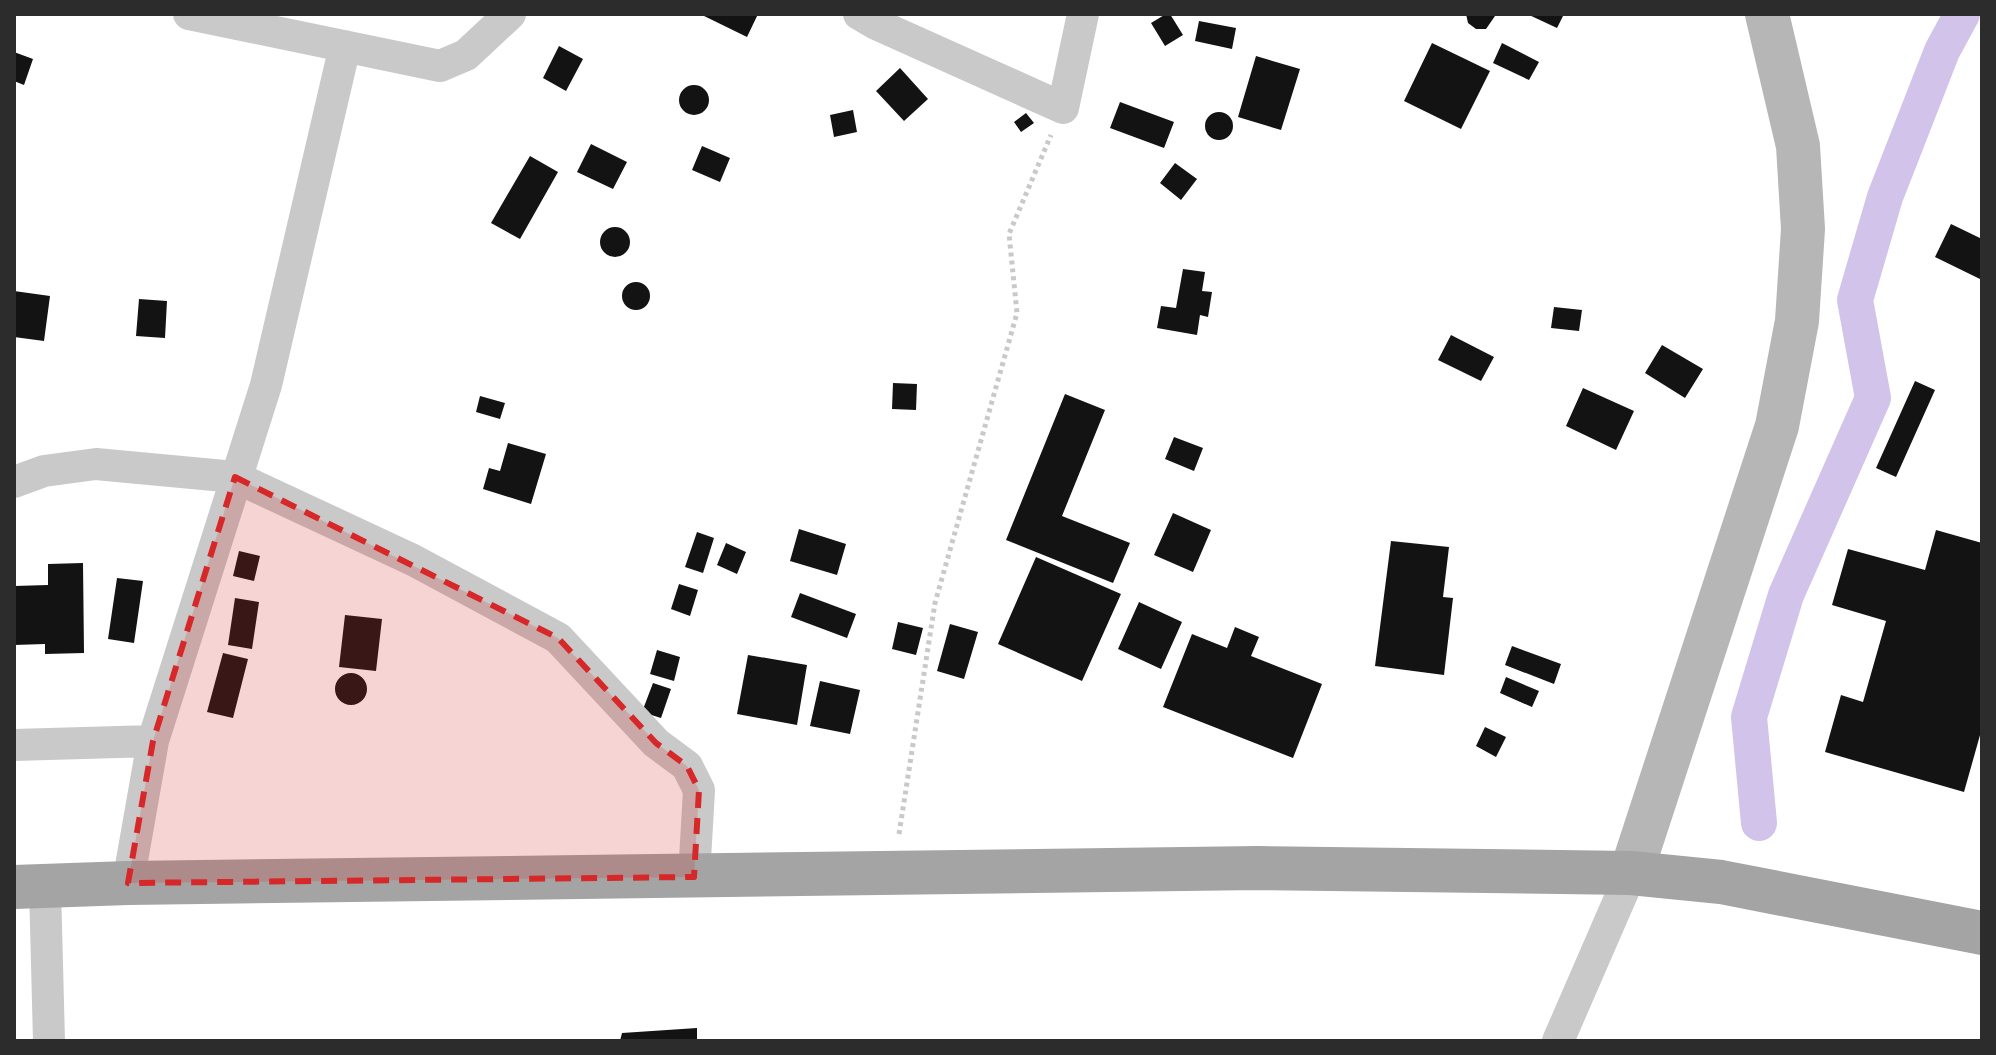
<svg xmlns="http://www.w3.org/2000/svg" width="1996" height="1055" font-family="'Alegreya Sans',sans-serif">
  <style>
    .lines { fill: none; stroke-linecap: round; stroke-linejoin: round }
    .canal { stroke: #d2c3eb; stroke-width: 36 }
    .building { fill: #131313 }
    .path { stroke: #c9c9c9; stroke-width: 5; stroke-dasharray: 4 4; stroke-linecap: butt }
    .street { stroke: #c9c9c9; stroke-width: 32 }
    .secondary { stroke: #b6b6b6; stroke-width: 44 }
    .primary { stroke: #a4a4a4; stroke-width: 44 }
    .marked { fill: #d62828; fill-opacity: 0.2; stroke: #d62828; stroke-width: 6; stroke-dasharray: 16 10; stroke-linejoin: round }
  </style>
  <rect width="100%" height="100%" fill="#fff"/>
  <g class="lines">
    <path class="canal" d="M1759,823L1749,717L1786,595L1873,398L1855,300L1885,197L1942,51L1962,14"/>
  </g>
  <path class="building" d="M700,14H758L747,37Z
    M1166,14H1170L1183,35L1165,46L1151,23Z
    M1466,14H1495V16L1486,29H1476L1468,23Z
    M1527,14H1564L1557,28Z
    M1199,21L1236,28L1232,49L1195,41Z
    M1432,43L1490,71L1461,129L1404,101Z
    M1502,43L1539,62L1529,80L1493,63Z
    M559,46L583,59L566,91L543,78Z
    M14,52L33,59L24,85L14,81Z
    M1256,56L1300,69L1281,130L1238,117Z
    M900,68L928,99L904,121L876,91Z
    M679 100a15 15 0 1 1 30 0a15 15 0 1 1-30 0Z
    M1120,102L1174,122L1164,148L1110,128Z
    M853,110L857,132L834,137L830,115Z
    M1205 126a14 14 0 1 1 28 0a14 14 0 1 1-28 0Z
    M1026,113L1034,123L1021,132L1014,122Z
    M591,144L627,162L613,189L577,172Z
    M702,146L730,158L720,182L692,170Z
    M530,156L558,172L520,239L491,223Z
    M1175,163L1197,179L1181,200L1160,183Z
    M1951,224L1982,239V280L1935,257Z
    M600 242a15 15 0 1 1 30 0a15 15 0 1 1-30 0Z
    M1183,269L1205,272L1202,291L1212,292L1208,317L1200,315L1197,335L1157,328L1161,306L1176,308Z
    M622 296a14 14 0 1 1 28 0a14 14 0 1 1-28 0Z
    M14,291L50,296L44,341L14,337Z
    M139,299L167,301L165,338L136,336Z
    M1554,307L1582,310L1579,331L1551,328Z
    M1451,335L1494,357L1481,381L1438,360Z
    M1662,345L1703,369L1685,398L1645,373Z
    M1915,381L1935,390L1896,477L1876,468Z
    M893,383L917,384L916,410L892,409Z
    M1583,388L1634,411L1616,450L1566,426Z
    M1065,394L1105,410L1062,516L1130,543L1113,583L1006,540Z
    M480,396L505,403L500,419L476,412Z
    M1174,437L1203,448L1194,471L1165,459Z
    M508,443L546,454L531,504L483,489L489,468L500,471Z
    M1173,513L1211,530L1193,572L1154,555Z
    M799,529L846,544L837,575L790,561Z
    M1936,530L1982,543V728L1964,792L1825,752L1841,695L1863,702L1886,621L1832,605L1848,549L1925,570Z
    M697,532L714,538L703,573L685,567Z
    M1391,541L1449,547L1443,597L1453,598L1444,675L1375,666Z
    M726,543L746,552L737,574L717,565Z
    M239,551L260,556L254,581L233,576Z
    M1036,557L1121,594L1082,681L998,644Z
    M83,563L84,653L45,654V644L14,645V586L48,585V564Z
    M117,578L143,581L134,643L108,639Z
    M679,584L698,590L690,616L671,609Z
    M800,593L856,614L847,638L791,617Z
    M235,598L259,602L252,649L228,645Z
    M1139,602L1182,622L1161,669L1118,649Z
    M345,615L382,619L376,671L339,667Z
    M898,622L923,628L916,655L892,649Z
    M950,624L978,632L964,679L937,671Z
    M1235,627L1259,637L1251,656L1322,684L1293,758L1163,707L1192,634L1227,648Z
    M1512,646L1561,664L1554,684L1505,665Z
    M657,650L680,657L674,681L650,674Z
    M223,653L248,659L233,718L207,712Z
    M748,655L807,665L797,725L737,714Z
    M335 689a16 16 0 1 1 32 0a16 16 0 1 1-32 0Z
    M1506,677L1539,691L1532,707L1500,693Z
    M820,681L860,690L850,734L810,726Z
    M653,683L671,689L661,718L642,712Z
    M1485,727L1506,737L1496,757L1476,746Z
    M697,1028V1041H620L622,1033Z"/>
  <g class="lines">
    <path class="path" d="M899,834L935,603L1017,313L1009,234L1051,135"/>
    <path class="street" d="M189,14L440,66L466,55L510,14
      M859,14L876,24L1063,108L1083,14
      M14,482L44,471L96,464L235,477L413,560L558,638L656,743L687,766L699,790L694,877
      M14,745L153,741
      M128,883L153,741L266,385L345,46
      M45,887L49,1041
      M1558,1041L1631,873"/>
    <path class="secondary" d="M1631,873L1777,426L1797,321L1803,229L1798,146L1767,14"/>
    <path class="primary" d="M14,887L128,883L1258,868L1631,873L1721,882L1982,933"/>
  </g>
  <path class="marked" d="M235,477L558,638L656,743L687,766L699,790L694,877L128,883L153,741Z"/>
  <rect width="1996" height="1055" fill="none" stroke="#2c2c2c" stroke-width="32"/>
</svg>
